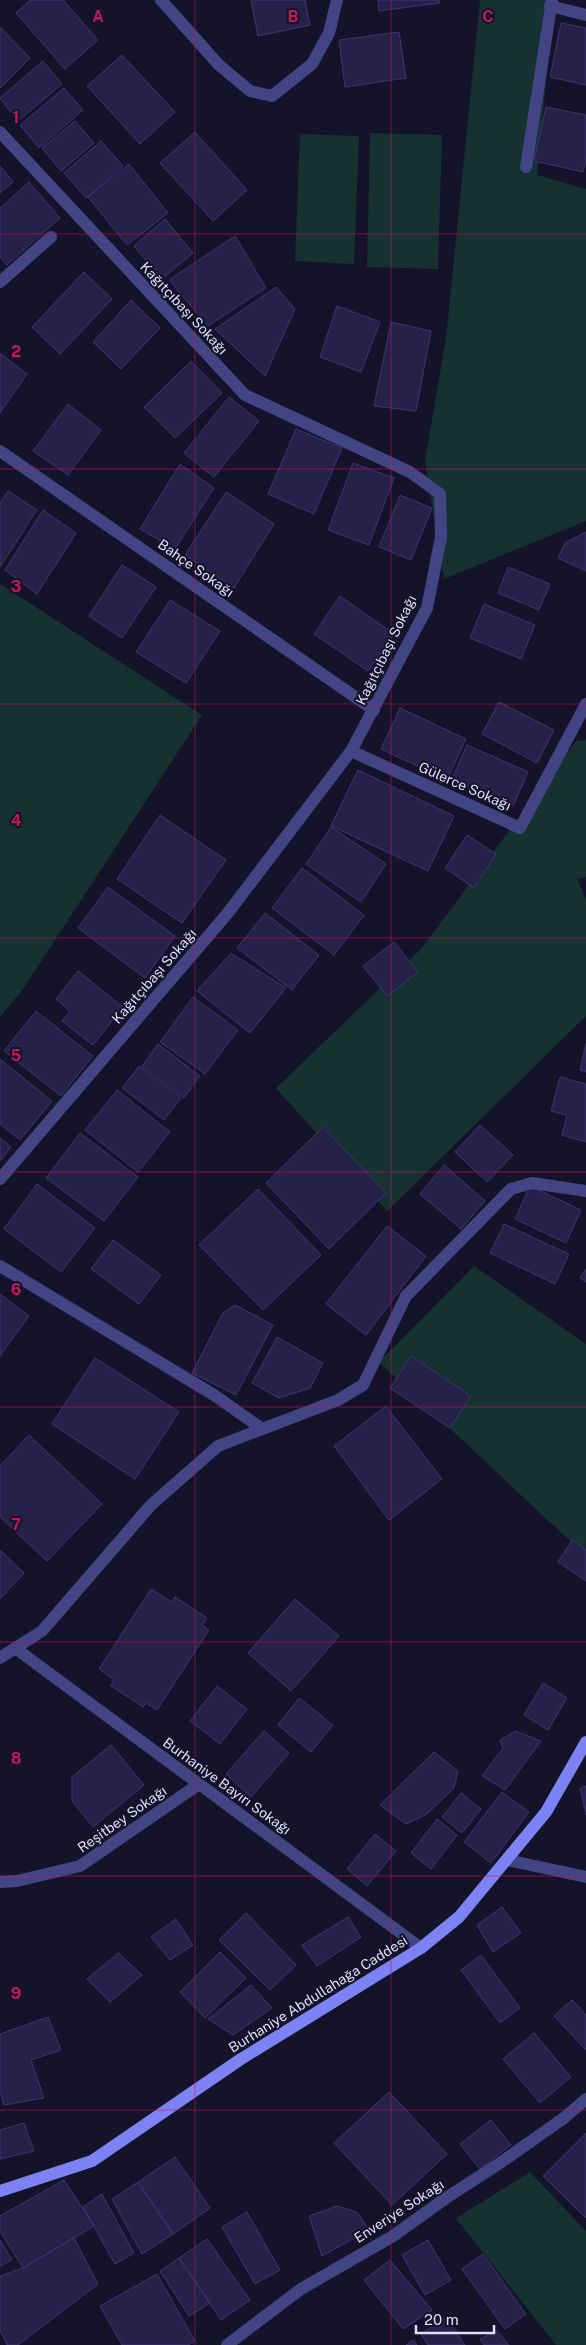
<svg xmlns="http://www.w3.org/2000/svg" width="586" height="2345" font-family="'Public Sans',sans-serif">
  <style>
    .green { fill: #163230 }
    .building { fill: #262148; stroke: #3d3572 }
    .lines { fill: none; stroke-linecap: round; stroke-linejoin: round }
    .minor { stroke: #424484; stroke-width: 12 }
    .tertiary { stroke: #424484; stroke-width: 12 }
    .secondary { stroke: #7d82f4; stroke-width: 12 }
    .grid { fill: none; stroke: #c2185b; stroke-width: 1; stroke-opacity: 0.55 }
    .labels { text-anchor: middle; stroke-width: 4; stroke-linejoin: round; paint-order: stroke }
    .street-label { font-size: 14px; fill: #dfdefc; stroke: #151329 }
    .grid-label { font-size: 16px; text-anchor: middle; font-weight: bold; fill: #c2185b; stroke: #151329; stroke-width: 4; stroke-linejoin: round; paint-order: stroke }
  </style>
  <rect width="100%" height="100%" fill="#151329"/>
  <path class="green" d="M480,0H554L537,175L586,189V521L444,579L425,461L446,338Z
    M370,133L442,135L438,269L367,267Z
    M300,134L359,136L354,264L295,261Z
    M0,584L202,715L23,989L0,1017Z
    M586,740V877L577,879L586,899V1016L387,1211L276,1088L421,949L576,741Z
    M474,1266L586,1344V1556L379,1362Z
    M530,2172L586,2231V2345H556L456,2218Z"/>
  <path class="building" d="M30,0H63L98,40L65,69L16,13Z
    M251,0H305L310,25L258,36Z
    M378,0H439L440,3L379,11Z
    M561,23L586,28V85L550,77Z
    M0,27L30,58L0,88Z
    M399,32L406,78L345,87L339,40Z
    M122,55L175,112L140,144L87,86Z
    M43,61L62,84L18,121L0,98Z
    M64,88L83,110L39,148L20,125Z
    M546,107L586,115V158L583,172L534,161Z
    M75,121L94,143L61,171L42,148Z
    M195,132L247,190L213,221L160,163Z
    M101,141L123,166L86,198L64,173Z
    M129,164L168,213L127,245L88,197Z
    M0,166L13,182L0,193Z
    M29,182L60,218L7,265L0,257V208Z
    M165,219L193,253L162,279L134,246Z
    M235,236L266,288L208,326L169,280Z
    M84,272L112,299L60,354L32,327Z
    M276,287L295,309L265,376L215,329Z
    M131,300L160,328L121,369L93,342Z
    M337,306L380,322L361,372L320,357Z
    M391,322L431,331L416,411L374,406Z
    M0,353L27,374L0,413Z
    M191,361L222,393L175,438L144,407Z
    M229,397L259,421L214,477L184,453Z
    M68,404L101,430L68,475L33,451Z
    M296,429L342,448L314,514L268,494Z
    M353,463L394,478L369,545L328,530Z
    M180,464L214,488L175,549L140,529Z
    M8,491L37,510L0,567V503Z
    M226,492L274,524L234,588L185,555Z
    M400,495L432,508L411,560L379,547Z
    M43,510L76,533L37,594L5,570Z
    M586,532V571L558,558L565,543Z
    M122,565L156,587L122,638L89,616Z
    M508,567L550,584L539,610L498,593Z
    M340,596L394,634L368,671L314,634Z
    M170,600L220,631L186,683L136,652Z
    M484,604L535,625L521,659L470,638Z
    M499,702L554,730L537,763L482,734Z
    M400,708L466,739L447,780L381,749Z
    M467,745L528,772L513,806L452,779Z
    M358,770L454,816L428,871L331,826Z
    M160,815L226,860L182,923L117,879Z
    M331,827L386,864L361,902L306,864Z
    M467,835L496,854L474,888L445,868Z
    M302,868L364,915L334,955L272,908Z
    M108,887L175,936L145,978L78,928Z
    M265,913L319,955L292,990L237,948Z
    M394,942L418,972L387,996L363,966Z
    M231,953L286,988L250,1033L197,991Z
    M78,971L123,1007L93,1045L62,1021L70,1011L56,999Z
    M193,997L238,1030L205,1074L160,1042Z
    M36,1011L93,1056L61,1096L4,1051Z
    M586,1043V1072L580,1070Z
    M158,1044L200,1076L184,1098L142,1066Z
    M0,1059L52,1101L20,1140L0,1124Z
    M139,1066L181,1098L164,1120L122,1088Z
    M560,1077L586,1084V1142L562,1135L567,1115L551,1111Z
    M117,1090L170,1132L138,1172L85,1130Z
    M480,1125L513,1155L487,1182L455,1152Z
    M323,1127L386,1193L329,1249L266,1183Z
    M80,1133L138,1177L104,1221L46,1178Z
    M0,1138L11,1147L0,1161Z
    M444,1165L485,1201L461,1229L420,1194Z
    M37,1184L95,1228L61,1272L4,1229Z
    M530,1186L581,1210L566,1243L515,1219Z
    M258,1189L321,1255L263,1310L199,1245Z
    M504,1224L569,1254L555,1284L490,1253Z
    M387,1226L426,1256L366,1335L326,1304Z
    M113,1240L161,1275L139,1304L91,1269Z
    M586,1269V1282L580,1278Z
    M0,1294L29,1316L0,1356Z
    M235,1305L273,1325L236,1395L192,1373L223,1313Z
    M277,1337L323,1363L310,1388L279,1398L252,1383Z
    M411,1356L471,1396L450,1428L390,1388Z
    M95,1358L179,1412L135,1479L52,1424Z
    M386,1406L442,1479L389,1520L334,1446Z
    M29,1435L102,1504L47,1561L0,1517V1466Z
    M572,1540L586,1550V1581L558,1562Z
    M0,1550L24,1573L0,1599Z
    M151,1589L172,1602L175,1597L207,1618L202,1625L209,1630L157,1710L146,1703L143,1707L111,1686L114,1680L99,1669Z
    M295,1599L339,1636L291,1691L248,1653Z
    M543,1683L567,1698L548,1730L524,1715Z
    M217,1686L247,1709L220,1744L190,1721Z
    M299,1698L333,1725L311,1752L278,1725Z
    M264,1731L289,1753L251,1797L226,1774Z
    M516,1731L541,1741L505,1790L482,1776L503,1748L500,1740Z
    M111,1745L144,1785L93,1827L72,1801V1777Z
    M434,1752L458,1771L454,1788L427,1814L406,1824L380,1805Z
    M586,1786V1815L580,1788Z
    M502,1792L529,1812L491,1863L464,1842Z
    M461,1793L481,1809L462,1833L442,1817Z
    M437,1819L457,1835L431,1869L411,1853Z
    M375,1834L396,1851L367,1886L347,1869Z
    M502,1907L521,1933L493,1952L477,1925Z
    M246,1913L296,1965L270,1990L219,1940Z
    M348,1917L361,1937L317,1966L302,1945Z
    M176,1919L193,1945L170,1960L151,1937Z
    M220,1952L246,1978L205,2018L180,1992Z
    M118,1953L142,1975L110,2002L87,1979Z
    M481,1955L520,2008L500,2023L461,1970Z
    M251,1985L272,2008L233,2035L208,2019Z
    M572,2000L586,2015V2050L554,2016Z
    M48,2017L61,2050L31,2060L44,2098L4,2105L0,2090V2034Z
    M534,2033L571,2077L540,2103L503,2059Z
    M389,2092L447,2154L392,2205L334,2143Z
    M491,2120L511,2145L480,2169L460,2144Z
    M24,2123L34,2151L0,2159V2130Z
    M586,2133V2218L543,2176Z
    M175,2157L210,2208L173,2234L138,2182Z
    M64,2180L94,2226L23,2268L0,2231V2216Z
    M138,2182L173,2234L142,2254L112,2199Z
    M102,2194L134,2253L115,2264L83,2207Z
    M337,2206L357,2212L369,2230L322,2256L309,2216Z
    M247,2212L280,2270L255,2284L222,2227Z
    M74,2238L98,2284L18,2345H7L0,2330V2276L23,2268Z
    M207,2239L250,2300L221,2320L179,2258Z
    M0,2240L12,2260L0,2266Z
    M428,2240L451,2280L425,2295L402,2255Z
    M483,2254L526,2314L505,2329L462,2269Z
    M179,2258L210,2303L189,2316L160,2271Z
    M390,2260L432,2310L403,2329L364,2280Z
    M157,2274L195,2341L188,2345H122L100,2306Z
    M447,2317L465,2345H428L421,2334Z
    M497,2331L509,2345H484L480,2339Z
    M413,2340L417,2345H406Z"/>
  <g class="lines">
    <path class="minor" d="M161,0L219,65L250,91L272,96L312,64L329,33L337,0
      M550,6L586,15
      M0,132L245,395L410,472L440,494L441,537L427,608L351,751L227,914L0,1179
      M526,167L552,0
      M0,282L51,237
      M0,451L374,710
      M351,751L520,828L586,704
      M0,1266L214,1395L261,1428
      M15,1648L421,1948
      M0,1658L42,1631L151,1505L218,1446L338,1400L363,1385L406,1296L511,1189L532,1183L586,1191
      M507,1860L586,1877
      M0,1882L17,1881L80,1866L199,1784"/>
    <path class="tertiary" d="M227,2345L301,2289L393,2236L446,2198L500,2163L564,2118L586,2099"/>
    <path class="secondary" d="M0,2191L92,2161L241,2059L421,1948L459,1917L546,1812L586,1742"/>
  </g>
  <path class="grid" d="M195,0V2345M391,0V2345M0,234H586M0,469H586M0,704H586M0,938H586M0,1172H586M0,1407H586M0,1642H586M0,1876H586M0,2110H586"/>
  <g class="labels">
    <g class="street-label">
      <text transform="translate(184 308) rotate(47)" y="5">Kağıtçıbaşı Sokağı</text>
      <text transform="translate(196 568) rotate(35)" y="5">Bahçe Sokağı</text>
      <text transform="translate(386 650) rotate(-64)" y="5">Kağıtçıbaşı Sokağı</text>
      <text transform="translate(465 786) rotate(24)" y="5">Gülerce Sokağı</text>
      <text transform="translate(154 976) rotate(-49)" y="5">Kağıtçıbaşı Sokağı</text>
      <text transform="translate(227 1786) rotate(36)" y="5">Burhaniye Bayırı Sokağı</text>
      <text transform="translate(122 1819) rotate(-35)" y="5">Reşitbey Sokağı</text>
      <text transform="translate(318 1994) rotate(-32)" y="5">Burhaniye Abdullahağa Caddesi</text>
      <text transform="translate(399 2211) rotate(-33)" y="5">Enveriye Sokağı</text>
    </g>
  </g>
  <g class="grid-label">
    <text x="98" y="22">A</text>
    <text x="293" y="22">B</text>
    <text x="488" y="22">C</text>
    <text x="16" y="123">1</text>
    <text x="16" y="357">2</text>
    <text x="16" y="592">3</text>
    <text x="16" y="826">4</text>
    <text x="16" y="1061">5</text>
    <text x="16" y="1295">6</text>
    <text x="16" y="1530">7</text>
    <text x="16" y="1764">8</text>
    <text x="16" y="1999">9</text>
  </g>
  <path d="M416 2325v8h78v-8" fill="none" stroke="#dfdefc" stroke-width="2.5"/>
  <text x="424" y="2325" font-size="15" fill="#dfdefc" stroke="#151329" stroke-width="4" paint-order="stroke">20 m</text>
</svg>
